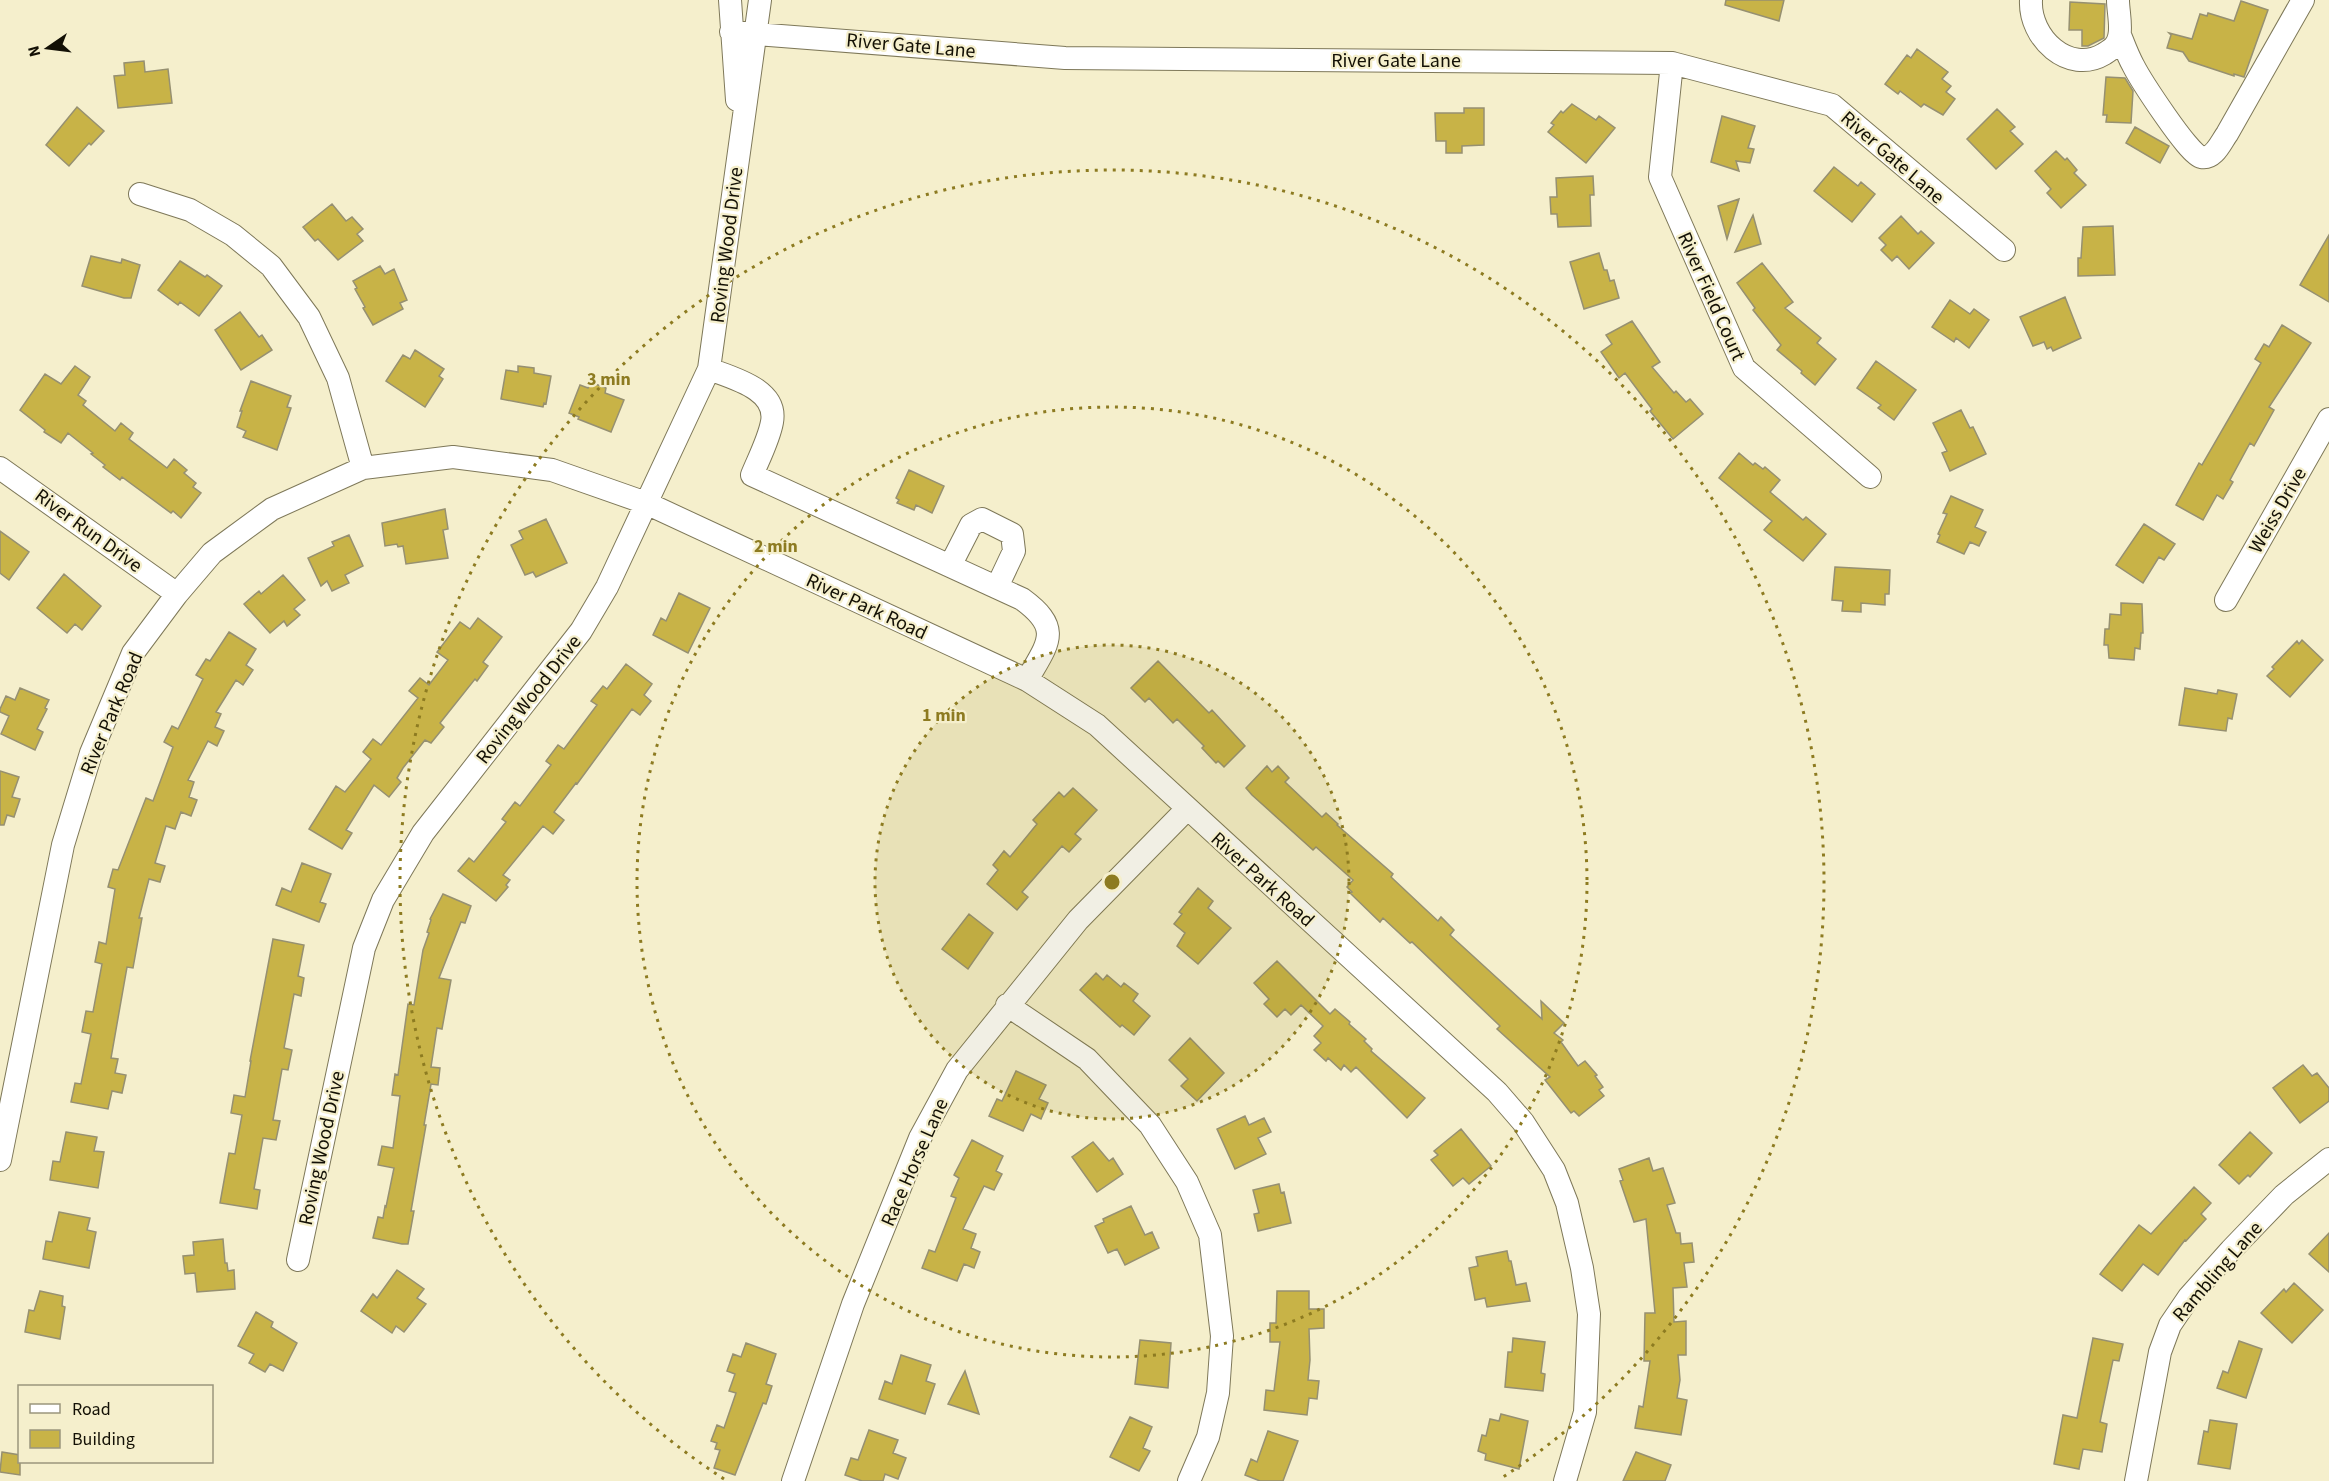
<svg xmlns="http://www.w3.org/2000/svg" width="2329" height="1481" font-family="'Source Sans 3',sans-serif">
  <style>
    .building { fill: #c8b347; stroke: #969071; stroke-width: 1.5 }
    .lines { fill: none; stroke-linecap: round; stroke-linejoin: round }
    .minor-casing { stroke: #7e7859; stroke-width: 24 }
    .minor { stroke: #fff; stroke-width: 22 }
    .ring { fill: none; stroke: #8d7b21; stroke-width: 3; stroke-dasharray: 3 6 }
    .labels { text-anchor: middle; stroke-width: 4.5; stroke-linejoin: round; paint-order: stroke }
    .street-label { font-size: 20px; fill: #131005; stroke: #f5efcc }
    .centre { fill: #8d7b21; stroke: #f5efcc; stroke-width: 3 }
    .ring-label { font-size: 18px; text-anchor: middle; font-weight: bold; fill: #8d7b21; stroke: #f5efcc; stroke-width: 4.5; stroke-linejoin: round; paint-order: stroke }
  </style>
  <rect width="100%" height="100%" fill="#f5efcc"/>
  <path class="building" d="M1726,0H1784L1779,21L1725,5Z
    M2241,1L2268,10L2244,77L2234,74V76L2189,61L2183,52L2167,48L2171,35L2169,33L2192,39L2200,14L2207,16L2208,13L2234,21Z
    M2070,2L2105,4L2104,38L2088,46H2082V30H2069Z
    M1917,49L1948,72L1942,79L1951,86L1946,92L1955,99L1943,115L1924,104L1921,107L1900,91L1898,94L1885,84L1907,55L1911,58Z
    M144,61L145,72L168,69L172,103L118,108L114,76L125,75L124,63Z
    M2106,77L2125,78L2133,91L2131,123L2106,122L2107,115H2103Z
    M1572,104L1596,120L1599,116L1615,128L1586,163L1548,132L1554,125L1551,123L1561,111L1563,113Z
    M77,107L104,131L91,145L89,143L69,166L46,145Z
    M1464,108H1484V145L1462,146V153H1446V141H1436L1435,113H1464Z
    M1997,109L2015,127L2010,131L2023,144L1996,169L1967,139Z
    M1722,116L1755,126L1748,148L1754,149L1750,163L1736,161L1739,171L1711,162Z
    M2135,127L2169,146L2160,163L2126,143Z
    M2056,151L2065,160L2067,158L2077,170L2074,173L2086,185L2061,208L2047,193L2051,189L2035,171Z
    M1834,167L1858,186L1861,182L1875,194L1852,222L1814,191Z
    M1593,176L1594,195H1590L1591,226L1558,227L1557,214H1551L1550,197H1557L1556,178Z
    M1739,199L1727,239L1718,206Z
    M332,204L346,221L352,217L363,229L357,234L363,241L338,260L318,239L315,241L303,227Z
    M1753,215L1761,244L1735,252Z
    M1901,216L1918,234L1921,231L1934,243L1909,269L1897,256L1892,261L1881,250L1886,245L1879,238Z
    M2113,226L2115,275L2078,276V258H2081L2083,227Z
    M2329,235V302L2300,285Z
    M1599,253L1604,270H1607L1610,281L1614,280L1619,298L1584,309L1570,262Z
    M91,256L121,263L122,259L140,265L131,298H124L82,286Z
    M180,261L205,277L207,275L222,286L199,316L180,302L178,305L158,290Z
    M1762,263L1793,302L1785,308L1821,338L1817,343L1836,359L1815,385L1801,373L1802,371L1777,350L1781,345L1753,310L1755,308L1737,283Z
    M380,266L385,274L394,269L407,300L400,303L403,309L373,325L363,308L365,307L355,289L357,288L353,281Z
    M2065,297L2081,338L2053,351L2051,347L2047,349L2044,342L2033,346L2020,317Z
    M1950,300L1970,314L1974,309L1989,320L1969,348L1956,338L1954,342L1932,327Z
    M240,312L259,337L262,335L272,350L241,370L215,330Z
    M1632,321L1660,362L1652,367L1674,393L1676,391L1686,402L1690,399L1703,414L1673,439L1650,411L1652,409L1625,373L1619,378L1601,352L1612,344L1606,335Z
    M2282,325L2311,343L2269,407L2274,410L2254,446L2250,443L2230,480L2233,482L2223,499L2217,495L2203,520L2176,505L2199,463L2202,465L2261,363L2255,359L2264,344L2269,347Z
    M415,350L444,369L439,376L443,379L425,407L386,381L403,355L410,359Z
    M1876,361L1916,390L1894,420L1878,408L1881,405L1857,388Z
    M75,366L90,377L78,395L86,401L83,405L115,431L121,423L133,433L129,439L167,468L174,459L187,470L184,473L196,483L193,487L201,493L181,518L173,511L171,513L122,477L120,480L103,467L105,465L91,454L93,453L68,433L61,443L44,432L45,430L20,410L45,374L61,384Z
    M518,366L534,368V373L551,376L546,404L544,403L543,407L501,399L506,370L518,372Z
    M251,381L291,396L287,407L291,408L277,450L243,437L246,431L237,427L242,411H240Z
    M590,382L606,388L605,393L624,400L611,432L578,419L579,417L569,413L580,385L588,388Z
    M1961,410L1970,428L1973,427L1986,454L1950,471L1942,453L1947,451L1933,423Z
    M1739,453L1753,465L1755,463L1763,469L1765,467L1780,480L1770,492L1803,520L1806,517L1826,534L1803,561L1764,530L1772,521L1719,478Z
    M909,470L944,486L932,513L916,505L914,510L897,503L899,500L896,498Z
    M1951,496L1983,510L1975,527L1986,532L1979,546L1970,542L1964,554L1937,542L1940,535L1938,534L1947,514L1943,513Z
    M445,509L448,529L443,530L448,558L406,564L403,546L398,547L397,544L385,546L382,523Z
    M546,519L567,563L536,577L533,572L525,575L511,545L523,539L519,531Z
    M2144,524L2175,544L2164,560L2159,557L2143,583L2116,565Z
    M0,531L29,552L9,580L0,573Z
    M349,535L363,566L345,575L349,583L332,591L327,581L321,586L308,558L334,546L332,542Z
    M1835,567L1890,570L1889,594H1885V605L1861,603V612L1842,611L1843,601L1832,600Z
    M64,574L101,606L82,630L75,624L67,633L37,608Z
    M283,575L305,600L294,609L300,615L287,626L284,621L270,633L244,604L259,591L261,594Z
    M679,593L710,608L688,653L653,635L661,618L666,621Z
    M2121,603L2142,604L2143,633H2141L2140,649L2135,648L2134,660L2109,658L2108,645H2104L2105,629H2109L2110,614L2121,615Z
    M478,618L502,637L483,662L488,666L477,681L475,679L440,723L444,727L431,743L425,740L403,768L397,778L401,782L389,797L374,785L346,830L352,833L342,849L309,829L336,786L345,792L371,759L363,752L373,739L381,745L418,698L409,691L420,678L429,685L448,660L437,652L460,622L470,629Z
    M229,632L256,649L246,665L253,670L243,685L236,680L216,712L221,714L215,727L224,731L217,746L208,741L188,780L194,782L189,797L197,800L191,816L181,812L175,829L166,826L155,863L165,866L160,882L149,879L139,918H142L133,968L127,967L111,1058L118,1059L115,1073L126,1075L122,1093L112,1091L108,1109L71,1102L75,1083L81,1084L91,1034L82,1032L86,1011L93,1012L102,964L95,962L99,942L106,944L115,889L108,887L113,869L118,870L146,798L153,801L173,747L164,742L172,726L178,729L203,679L196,675L206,659L210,661Z
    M2302,640L2323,660L2290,697L2267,676L2274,669L2272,667L2297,641L2299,644Z
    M1158,661L1209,713L1212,710L1245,746L1224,767L1218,761L1216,763L1202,748L1204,746L1177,719L1173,723L1149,698L1145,702L1131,688Z
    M626,664L652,684L644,695L651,701L640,715L632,709L577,784L576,783L554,812L564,820L553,834L543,826L503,875L510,880L506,885L508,887L496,901L458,871L469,858L474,862L506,822L502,819L515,802L520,806L551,765L546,761L558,745L564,749L597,705L591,701L603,686L607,689Z
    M20,688L49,700L45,708L47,709L37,729L43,732L35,750L1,734L9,716L0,712V709L6,696L15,700Z
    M2185,688L2217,694L2218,690L2237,694L2232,719L2228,718L2226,731L2179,725Z
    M1267,766L1272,772L1278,766L1289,778L1285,782L1322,817L1326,813L1338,824L1337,825L1393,874L1391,877L1424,908L1438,921L1441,917L1454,930L1450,935L1542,1019L1541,1001L1564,1023L1554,1033L1563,1040L1561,1042L1578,1066L1585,1061L1597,1075L1595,1076L1603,1087L1599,1090L1604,1096L1579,1116L1574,1111L1571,1113L1545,1080L1550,1077L1497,1029L1500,1026L1412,942L1410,943L1383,918L1380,922L1350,893L1352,892L1347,887L1353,880L1316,847L1313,850L1252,795L1246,788Z
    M0,771L19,777L12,797L20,799L14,817L7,815L4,825H0Z
    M1073,788L1097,810L1075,834L1081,839L1069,852L1062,846L1022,892L1028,897L1017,910L987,884L998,870L993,865L1004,851L1010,857L1037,824L1033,820L1059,792L1064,797Z
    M302,863L331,874L320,902L326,904L319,922L276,905L282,888L291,892Z
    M1198,888L1213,901L1208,908L1231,928L1198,964L1177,946L1185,933L1174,924L1182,914L1179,912Z
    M443,894L471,906L465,923L461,922L439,978L451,980L442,1029L437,1028L431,1067L440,1068L438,1085L431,1084L424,1125H426L411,1211H414L408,1244H402L373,1238L378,1217L383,1218L385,1206L386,1207L394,1168L378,1165L382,1146L393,1148L400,1096L392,1095L395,1074L398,1075L408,1004L414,1005L423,950L429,933L427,932L431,920L430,919Z
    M969,914L993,933L968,969L942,949Z
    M273,939L304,945L298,976L304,978L301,996L294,994L284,1048L292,1050L288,1070L282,1069L273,1120L280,1121L276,1140L263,1138L254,1189L260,1190L257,1209L220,1203L229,1153L235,1154L242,1115L231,1113L234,1095L245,1097L251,1061H250Z
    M1277,961L1330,1014L1335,1009L1350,1022L1349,1024L1366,1039L1364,1041L1372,1049L1371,1051L1425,1098L1407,1118L1356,1067L1351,1072L1344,1065L1341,1070L1328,1058L1326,1061L1314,1050L1321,1043L1314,1036L1323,1026L1301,1005L1291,1015L1285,1009L1277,1017L1264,1004L1269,999L1254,983Z
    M1096,973L1103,980L1107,975L1121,987L1124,983L1138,994L1133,1001L1150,1016L1134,1035L1122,1025L1120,1027L1080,990Z
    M1190,1038L1224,1073L1197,1101L1181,1086L1188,1079L1169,1060Z
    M2303,1065L2312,1076L2317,1073L2329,1088V1101L2300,1123L2273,1088Z
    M1016,1071L1046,1085L1039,1099L1048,1103L1041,1119L1031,1114L1023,1131L989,1116L997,1099L1002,1101Z
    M1245,1116L1249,1125L1264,1118L1271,1132L1258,1138L1266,1154L1235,1169L1217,1129Z
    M1461,1129L1491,1166L1469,1184L1463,1178L1453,1186L1431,1160L1438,1155L1434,1151Z
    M66,1132L97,1137L94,1151L104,1152L98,1188L50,1180L53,1161L60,1162Z
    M2250,1132L2272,1153L2250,1177L2248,1175L2239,1184L2219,1165Z
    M972,1140L1003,1156L996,1171L1002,1174L994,1190L984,1186L963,1229L976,1234L971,1248L980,1252L974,1268L964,1264L957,1281L922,1268L929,1250L935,1252L956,1198L951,1196L959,1178L954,1175Z
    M1093,1142L1109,1161L1113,1158L1123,1174L1097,1192L1072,1157Z
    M1649,1158L1653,1171L1663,1168L1675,1203L1667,1205L1676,1233H1680L1681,1244L1692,1243L1694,1262L1684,1263L1687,1287L1673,1288L1674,1322L1686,1321V1355H1678L1680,1380L1677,1398L1687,1400L1681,1435L1635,1428L1639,1406L1643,1407L1650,1361H1644L1645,1313H1655L1646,1219L1634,1222L1620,1181L1623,1180L1619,1169Z
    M1279,1184L1281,1193L1284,1192L1291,1223L1258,1231L1254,1214L1259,1213L1253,1190Z
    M2194,1187L2211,1203L2201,1214L2206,1219L2186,1241L2185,1240L2158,1275L2143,1264L2122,1291L2100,1274L2139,1225L2151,1234Z
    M1131,1206L1145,1235L1152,1232L1159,1248L1125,1265L1117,1249L1108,1253L1095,1226L1104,1222L1103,1219Z
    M59,1212L90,1218L87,1230L96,1232L89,1268L43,1259L46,1241L52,1242Z
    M2329,1233V1272L2309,1254Z
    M223,1239L225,1263H227L228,1271L234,1270L235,1289L197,1292L195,1273L185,1274L183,1256L194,1255L193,1242Z
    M1507,1251L1509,1261H1511L1516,1285L1526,1283L1530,1301L1487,1307L1485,1298L1475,1300L1469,1268L1478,1266L1476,1257Z
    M397,1270L424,1289L417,1298L426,1304L404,1332L396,1326L392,1333L361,1311L373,1294L377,1298Z
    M2294,1283L2323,1310L2292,1343L2261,1313L2284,1289L2286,1292Z
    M40,1291L63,1296L62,1306L65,1307L60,1339L25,1332L29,1310L34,1311Z
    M1277,1291H1309V1309H1324V1328L1309,1329L1310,1360L1308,1380L1319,1381L1317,1399L1309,1398L1307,1415L1264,1410L1266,1390L1274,1391L1280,1342H1270V1323H1276Z
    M256,1312L273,1322L271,1327L297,1343L283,1371L270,1364L265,1372L249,1363L254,1354L238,1346Z
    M1513,1338L1545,1342L1541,1373L1545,1374L1543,1391L1505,1387L1508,1352H1512Z
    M2093,1338L2123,1344L2119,1361L2113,1360L2100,1422L2107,1424L2102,1452L2083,1449L2079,1469L2054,1464L2063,1415L2077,1418Z
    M1140,1340L1171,1343L1168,1388L1135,1384Z
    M2239,1341L2262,1349L2246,1398L2217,1388L2223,1371L2228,1373Z
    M746,1343L776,1354L766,1384L772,1386L766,1404L763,1403L735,1475L714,1468L720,1450L715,1449L717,1443L711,1441L717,1425L724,1428L736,1393L729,1391L735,1374L727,1371L733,1354L741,1357Z
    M901,1355L931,1365L926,1381L935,1384L925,1414L879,1399L885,1381L892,1384Z
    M965,1371L979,1414L948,1404Z
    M1501,1414L1528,1421L1519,1469L1485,1460L1486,1454L1478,1451L1482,1435L1486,1436L1490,1419L1499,1421Z
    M1130,1417L1152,1427L1143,1448L1150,1451L1139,1471L1110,1457Z
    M2210,1420L2237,1424L2230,1469L2198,1464L2204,1431L2208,1432Z
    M869,1430L898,1440L893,1453L906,1458L898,1479L885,1474L883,1481H862L845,1475L851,1458L858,1460Z
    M1268,1431L1298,1441L1283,1481H1260L1245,1475L1251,1459L1257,1462Z
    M2,1452L20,1455V1475L0,1472Z
    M1636,1452L1671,1465L1665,1481H1623Z"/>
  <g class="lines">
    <g class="minor-casing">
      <path id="minor" d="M730,0L737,100
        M2031,0C2029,38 2069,75 2104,54C2112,49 2117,46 2119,37C2122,27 2118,11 2118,0
        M731,32L1065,58L1672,63L1832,105L2004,250
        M2120,35C2124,45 2128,56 2133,65C2140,79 2189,155 2201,157C2214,160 2221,142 2227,134L2303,0
        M1672,63L1660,177L1744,368L1870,477
        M140,194L190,210L233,235L271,266L309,317L338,378L363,468
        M709,369C732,378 778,389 772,422C769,439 759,458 752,475L1022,599C1063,629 1048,643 1027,680
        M0,468L177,594
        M950,566L971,525L982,519L1012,534L1014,551L997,587
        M2226,600L2329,419
        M1007,1005L1087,1059L1150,1125L1187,1182L1210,1235L1222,1336L1218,1393L1208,1437L1189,1481
        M0,1160L63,845L91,753L133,653L177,594L212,553L272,509L363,468L453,457L552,470L646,503L1027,680L1097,725L1497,1092L1523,1122L1554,1170L1567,1203L1582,1268L1589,1314L1585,1412L1565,1481
        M298,1260L364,948L383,900L423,833L581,631L607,587L709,369L760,0
        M793,1481L853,1304L920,1138L957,1070L1078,920L1187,809
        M2136,1481L2160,1352L2170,1325L2189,1297L2231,1250L2284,1195L2329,1159"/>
    </g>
    <use href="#minor" class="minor"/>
  </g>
  <circle cx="1112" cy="882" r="237" fill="#8d7b21" fill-opacity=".12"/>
  <g class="ring">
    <circle cx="1112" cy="882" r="237"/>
    <circle cx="1112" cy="882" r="475"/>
    <path d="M724 1479A712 712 0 1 1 1500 1479"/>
  </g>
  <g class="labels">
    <g class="street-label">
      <text transform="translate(911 45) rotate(5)" y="7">River Gate Lane</text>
      <text x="1396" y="67">River Gate Lane</text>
      <text transform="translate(1893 157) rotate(41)" y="7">River Gate Lane</text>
      <text transform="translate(726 245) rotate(-83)" y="7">Roving Wood Drive</text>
      <text transform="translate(1712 296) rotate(66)" y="7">River Field Court</text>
      <text transform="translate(2277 510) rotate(-60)" y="7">Weiss Drive</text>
      <text transform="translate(89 530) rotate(36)" y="7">River Run Drive</text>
      <text transform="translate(867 606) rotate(25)" y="7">River Park Road</text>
      <text transform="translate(528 699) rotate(-52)" y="7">Roving Wood Drive</text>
      <text transform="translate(111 713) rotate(-67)" y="7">River Park Road</text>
      <text transform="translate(1263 879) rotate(42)" y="7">River Park Road</text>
      <text transform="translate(321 1148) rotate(-78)" y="7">Roving Wood Drive</text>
      <text transform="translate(914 1162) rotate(-66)" y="7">Race Horse Lane</text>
      <text transform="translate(2217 1271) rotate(-49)" y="7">Rambling Lane</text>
    </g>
  </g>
  <circle cx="1112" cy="882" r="9" class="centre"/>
  <g class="ring-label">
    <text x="609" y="385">3 min</text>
    <text x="776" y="552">2 min</text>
    <text x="944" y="721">1 min</text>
  </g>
  <rect x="18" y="1385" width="195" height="78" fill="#f5efcc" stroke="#9b967c" stroke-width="1.5"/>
  <rect x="30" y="1404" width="30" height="9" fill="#ffffff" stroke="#9b967c" stroke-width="1.5"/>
  <text x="72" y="1415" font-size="18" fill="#131005">Road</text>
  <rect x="30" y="1430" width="30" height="18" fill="#c8b347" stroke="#9b967c" stroke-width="1.5"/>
  <text x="72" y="1445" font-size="18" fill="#131005">Building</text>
  <g transform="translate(48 48) rotate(256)" stroke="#f5efcc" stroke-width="4.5" paint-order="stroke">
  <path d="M0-4.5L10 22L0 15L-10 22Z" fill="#131005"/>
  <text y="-9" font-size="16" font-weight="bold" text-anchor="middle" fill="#131005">N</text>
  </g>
</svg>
